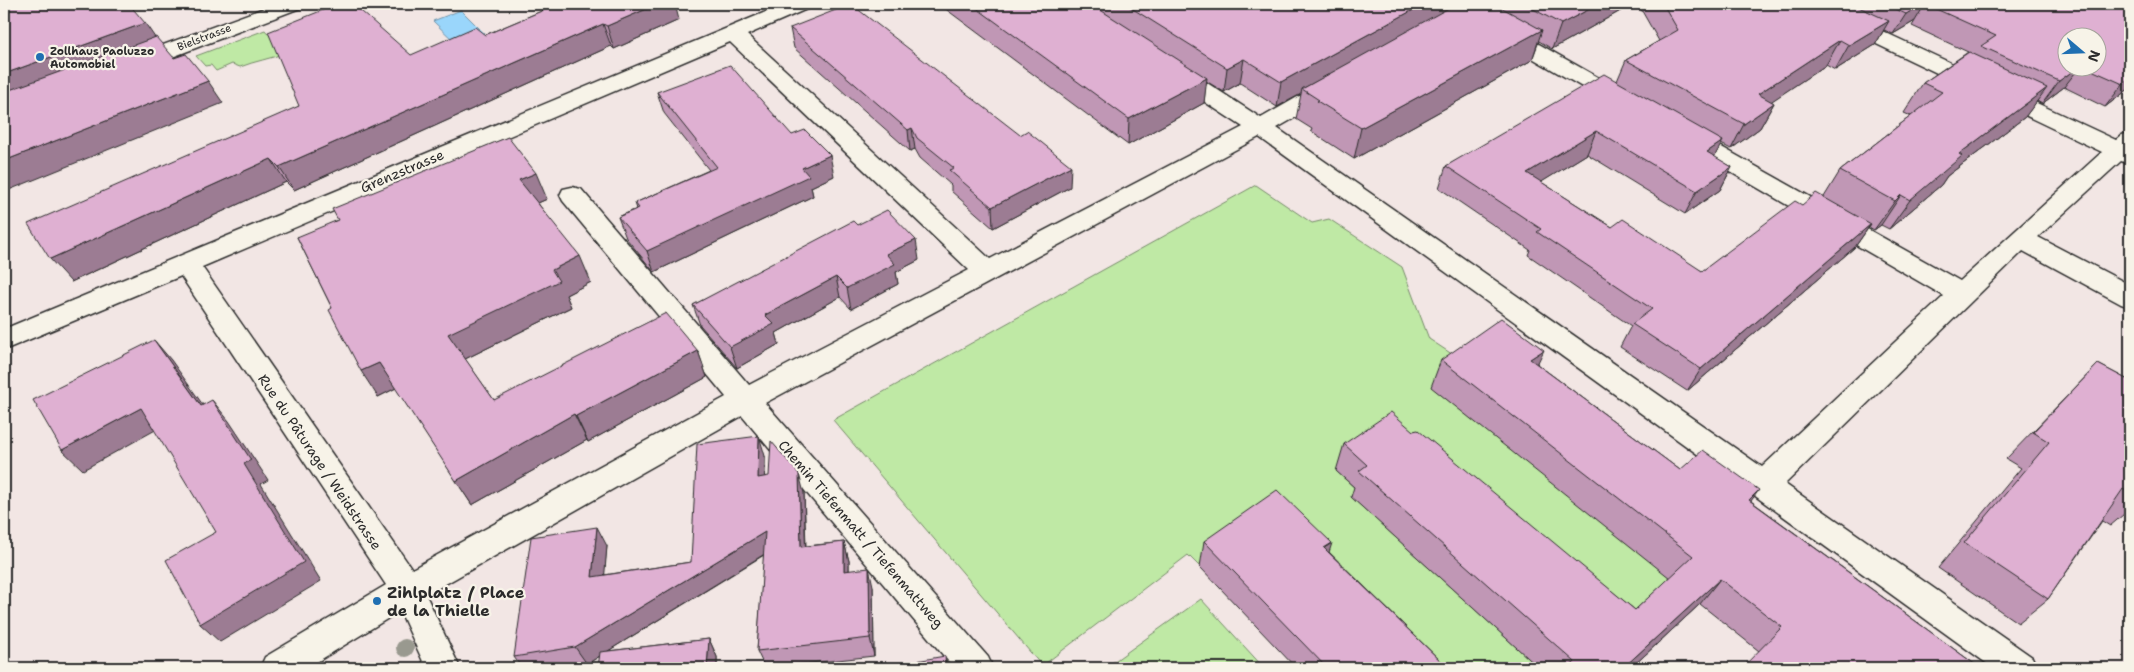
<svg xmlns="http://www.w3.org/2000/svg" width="2134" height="672" font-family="'Shantell Sans',sans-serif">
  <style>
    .green { fill: #bfe9a5; stroke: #758a68 }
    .water { fill: #9ad6fb; stroke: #6e92a8 }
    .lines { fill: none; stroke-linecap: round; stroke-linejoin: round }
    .minor-casing { stroke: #2b2b2b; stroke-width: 3 }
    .minor { fill: #f7f3e8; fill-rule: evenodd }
    .tree { fill: #99998f }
    .wall { fill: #c097b5; stroke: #2b2b2b; fill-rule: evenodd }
    .shaded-wall { fill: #9c7b93; stroke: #2b2b2b }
    .building { fill: #dfb0d2; stroke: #2b2b2b }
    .poi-dot { fill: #1f6fb2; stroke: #f7f3e8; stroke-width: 2 }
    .labels { text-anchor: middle; stroke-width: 4.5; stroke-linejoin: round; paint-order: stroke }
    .far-street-label { font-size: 11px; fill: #2b2b2b; stroke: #f7f3e8 }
    .far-poi-label { font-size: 11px; font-weight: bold; fill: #2b2b2b; stroke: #f7f3e8; text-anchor: start }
    .street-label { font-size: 14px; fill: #2b2b2b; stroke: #f7f3e8 }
    .near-poi-label { font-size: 16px; font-weight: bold; fill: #2b2b2b; stroke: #f7f3e8; text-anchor: start }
  </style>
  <rect width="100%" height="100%" fill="#f2e6e4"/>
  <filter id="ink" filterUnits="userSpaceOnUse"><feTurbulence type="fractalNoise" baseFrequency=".02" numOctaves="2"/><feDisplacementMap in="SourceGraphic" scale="10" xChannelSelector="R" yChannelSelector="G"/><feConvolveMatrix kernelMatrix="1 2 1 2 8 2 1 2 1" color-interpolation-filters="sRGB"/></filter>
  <g filter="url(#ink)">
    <path class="green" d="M265,30L285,53C270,59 255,61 240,67L232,64L216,71L211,65L205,66L196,56Z
      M1256,185L1312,223L1329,219L1402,267L1429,339L1464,362L1675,582L1617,635L1336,471L1359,492L1351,497L1539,668H1412L1271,517L1200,567L1188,555L1042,666L833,420Z
      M1201,599L1264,668H1105Z"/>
    <path class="water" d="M461,10L484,33L457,44L433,21Z"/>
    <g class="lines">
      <g class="minor-casing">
        <path id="minor" d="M275,4H303L300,8L141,69L133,71L125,69L122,64L125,59Z
          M785,4H812L809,8L747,35L990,259L1243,127L1165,76L1162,71L1165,66L1173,64L1181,66L1261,118L1322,83L1330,81L1338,83L1341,88L1338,93L1277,128L1762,467L1944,296L1677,141L1673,136L1677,131L1685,129L1693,131L1960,281L2102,152L1801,8L1798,4H1824L2116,140L2122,135L2130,133V164L2121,161L2038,237L2130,285V307L2121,304L2023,251L1785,484L2032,657L2037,668H1993L1259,137L765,403L988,657L993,668H954L742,416L426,595L460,668H426L400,611L307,668H260L265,657L386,585L181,276L4,350V329ZM730,42L969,270L749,385L581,189L572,187L563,189L560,195L563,201L726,397L412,569L202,267Z
          M1443,4H1468L1631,96L1634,101L1631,106L1623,108L1615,106L1446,8Z"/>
      </g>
      <use href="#minor" class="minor"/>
    </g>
    <circle class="tree" cx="405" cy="648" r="9"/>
    <path class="wall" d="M558,4L679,20L614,49L611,46L294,190L286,182L71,282L299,106L485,35Z
      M939,4H1271L1277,7L1308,6L1312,4H1451L1450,7L1456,4H1633L1552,49L1539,41L1532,60L1354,159L1311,131L1312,129L1296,119L1301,94L1277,107L1240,83L1224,92L1206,81L1204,103L1128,145Z
      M1638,4H2130V88L2105,107L2064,87L2042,104L2037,101L2025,117L1947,176L1941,185L1889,229L1881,225L1874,230L1869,227L1855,247L1687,391L1620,347L1631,326L1528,255L1530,250L1439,188L1446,166L1617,81L1626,60L1659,41ZM1915,21L1912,26L1968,52L1923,83L1904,113L1911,116L1840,171L1824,197L1802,205L1702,271L1612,227L1541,182L1587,154L1685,214L1720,190L1732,167L1714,157L1721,144L1731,149L1760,128L1774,103L1771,101L1826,65L1835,70L1875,45L1884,30L1893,34ZM2096,38V68H2066Z
      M790,28L1070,187L993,228L951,191V185L920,158L915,149L910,151L794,48Z
      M657,92L792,135L834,176L811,187L813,196L654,272L626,238L618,217L637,209L635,203L709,170L664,113Z
      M547,199L538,203L591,282L566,295L571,307L465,359L494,400L698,351L707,377L588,442L587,440L472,505L396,388L378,397L332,308L297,237Z
      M857,225L919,260L896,272L898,284L851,309L840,297L776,333L779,344L737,368L700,325L693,305Z
      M1441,360L1537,364L1680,470L1751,501L1980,668L1759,651L1700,604L1631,668H1539L1351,497L1354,487L1336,471L1344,444L1413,431L1635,610L1670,578L1431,387Z
      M2098,364L2130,381V509L2110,526L2102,521L2048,599L2018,623L1938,568L2021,468L2006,459Z
      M765,456V477L804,493L806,546L844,542L849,561V571L873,586L874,656L765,668L757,651L764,555L608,651L709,639L717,657V668H598L600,656L587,664L562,668H522L514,657L607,546L604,575L691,562Z
      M1204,541L1329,552L1448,668H1296L1200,567Z"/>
    <path class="shaded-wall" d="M658,4H675L679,20L614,49L607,26Z
      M1424,4H1451L1449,11L1302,89L1301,94L1277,107L1281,82Z
      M1599,4H1633L1552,49L1561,24Z
      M1923,4H1942H1925L1915,21L1893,34L1906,14Z
      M1889,21L1875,45L1835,70L1849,45Z
      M145,23L160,45L4,103V74Z
      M603,24L611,46L294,190L279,167Z
      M1542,30L1532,60L1354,159L1361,128Z
      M1840,40L1826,65L1745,119L1758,94Z
      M1244,59L1240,83L1224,92L1227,68Z
      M2077,68H2079L2064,87L2042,104L2059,81Z
      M1207,78L1204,103L1128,145L1129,119Z
      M2130,79V88L2105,107L2123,84Z
      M208,81L223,103L4,192V161Z
      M2047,88L2025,117L1947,176L1941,185L1889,229L1910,200L1959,154Z
      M1774,103L1760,128L1731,149L1744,124Z
      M912,128L915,149L910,151L908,130Z
      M1596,131L1587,154L1519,196L1527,173Z
      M1723,141L1711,163L1707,152Z
      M830,155L834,176L811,187L813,196L654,272L647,251L802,168Z
      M271,159L286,182L71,282L50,259Z
      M1071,166L1070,187L993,228L992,207Z
      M1732,167L1720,190L1685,214L1697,191Z
      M536,173L547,199L531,206L519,180Z
      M1901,195L1881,225L1874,230L1895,201Z
      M1871,224L1855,247L1687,391L1701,369Z
      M916,240L919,260L896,272L898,284L851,309L847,288L886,254Z
      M580,256L591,282L566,295L571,307L463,360L448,334L552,270Z
      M836,277L840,297L776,333L779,344L737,368L730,347L765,315Z
      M154,340L171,360L218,426L201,406Z
      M1544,350L1531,377L1530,359Z
      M698,351L707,377L588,442L576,416Z
      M379,363L396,388L378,397L361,371Z
      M212,400L229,421L268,480L261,484L321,581L220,642L200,624L244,464Z
      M141,408L159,428L83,470L62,450Z
      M574,414L587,440L472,505L456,481Z
      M759,436L765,456L764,497L758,478Z
      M799,474L804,493L806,565L801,547Z
      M1759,490L1740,516L1749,500Z
      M597,527L607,546L603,595L592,577Z
      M765,532L771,550L587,664L575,647Z
      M844,542L849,561V589L844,571Z
      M1332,543L1324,568V548Z
      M869,568L873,586L874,656L870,638Z
      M1720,579L1700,604L1631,668H1623Z
      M709,639L717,657V668H707Z"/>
    <path class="building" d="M4,4H129L145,23L4,74Z
      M338,4H353L411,55L475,27L485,35L558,4H658L607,26L603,24L279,167L271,159L50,259L28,224L299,106L268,32Z
      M851,4L1020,135L1027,131L1071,166L992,207L949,170L954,168L917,138L912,128L908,130L790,28Z
      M971,4H1091L1207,78L1129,119Z
      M1125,4H1271L1277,7L1284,4H1304L1308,6L1312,4H1424L1281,82L1244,59L1227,68Z
      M1456,4H1495L1542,30L1361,128L1317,101L1319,100L1302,89Z
      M1524,4H1599L1561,24Z
      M1663,4H1852L1889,21L1849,45L1840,40L1758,94L1774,103L1744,124L1626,60L1678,30Z
      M1884,4H1923L1906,14Z
      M1925,4H2130V79L2123,84L2087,68H2096V38H2066V68H2077L2059,81L1981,46L1996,36Z
      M156,37L174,58L186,54L208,81L4,161V92Z
      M1969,52L2047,88L1959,154L1962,156L1910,200L1901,195L1895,201L1840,171L1942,92L1923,83Z
      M730,65L792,135L805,130L830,155L802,168L809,176L647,251L618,217L639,208L635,203L717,167L657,92Z
      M1604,74L1723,141L1707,152L1732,167L1697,191L1596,131L1527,173L1612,227L1623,219L1702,271L1795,201L1802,205L1816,193L1871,224L1701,369L1632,324L1652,309L1537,232L1541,229L1446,166Z
      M508,137L536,173L519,180L580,256L552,270L559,281L448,334L494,400L666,313L698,351L576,416L574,414L456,481L379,363L361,371L329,310L332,308L297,237L338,220L332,209Z
      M887,210L916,240L886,254L895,264L847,288L836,277L765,315L774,324L730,347L693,305L853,221L857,225Z
      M1501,318L1544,350L1530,359L1680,470L1703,450L1759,490L1749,500L1980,668H1742L1782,627L1720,579L1623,668H1568L1575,662L1359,471L1367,465L1344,444L1391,412L1413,431L1418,430L1635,610L1693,556L1441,360Z
      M154,340L201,406L212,400L251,460L244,464L304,562L200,624L166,560L216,532L141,408L62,450L33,400Z
      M2098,364L2130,381V494L2123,489L2048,599L1964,543L2049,442L2033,432Z
      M759,436L758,478L769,476L771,441L799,474L801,547L844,542V571L869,568L870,638L757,651L765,532L575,647L514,657L531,537L597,527L592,577L691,562L697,444Z
      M1277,490L1332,543L1324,548L1448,668H1327L1204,541Z
      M709,639L707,668H598L600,652Z
      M945,656L946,668H876Z"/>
  </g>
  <g class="poi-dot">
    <circle cx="40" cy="57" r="5"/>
    <circle cx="377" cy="601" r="5"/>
  </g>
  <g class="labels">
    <g class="far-street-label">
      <text transform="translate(204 37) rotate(-21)" y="4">Bielstrasse</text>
    </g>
    <g class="far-poi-label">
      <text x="50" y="55">Zollhaus Paoluzzo<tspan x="50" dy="13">Automobiel</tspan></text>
    </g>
    <g class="street-label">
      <text transform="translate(402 171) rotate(-23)" y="5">Grenzstrasse</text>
      <text transform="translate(320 462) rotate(56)" y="5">Rue du Pâturage / Weidstrasse</text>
      <text transform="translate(861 534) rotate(49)" y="5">Chemin Tiefenmatt / Tiefenmattweg</text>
    </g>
    <g class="near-poi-label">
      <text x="387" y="598">Zihlplatz / Place<tspan x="387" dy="18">de la Thielle</tspan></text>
    </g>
  </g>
  <rect width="2134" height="672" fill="none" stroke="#f7f3e8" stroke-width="20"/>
  <rect x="10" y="10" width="2114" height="652" fill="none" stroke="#2b2b2b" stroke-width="2" filter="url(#ink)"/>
  <g transform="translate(2082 52) rotate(109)"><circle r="24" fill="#f7f3e8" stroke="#a5a39c"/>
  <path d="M0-4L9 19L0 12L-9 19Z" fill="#1f6fb2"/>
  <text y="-8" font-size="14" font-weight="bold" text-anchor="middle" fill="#2b2b2b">N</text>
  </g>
</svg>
